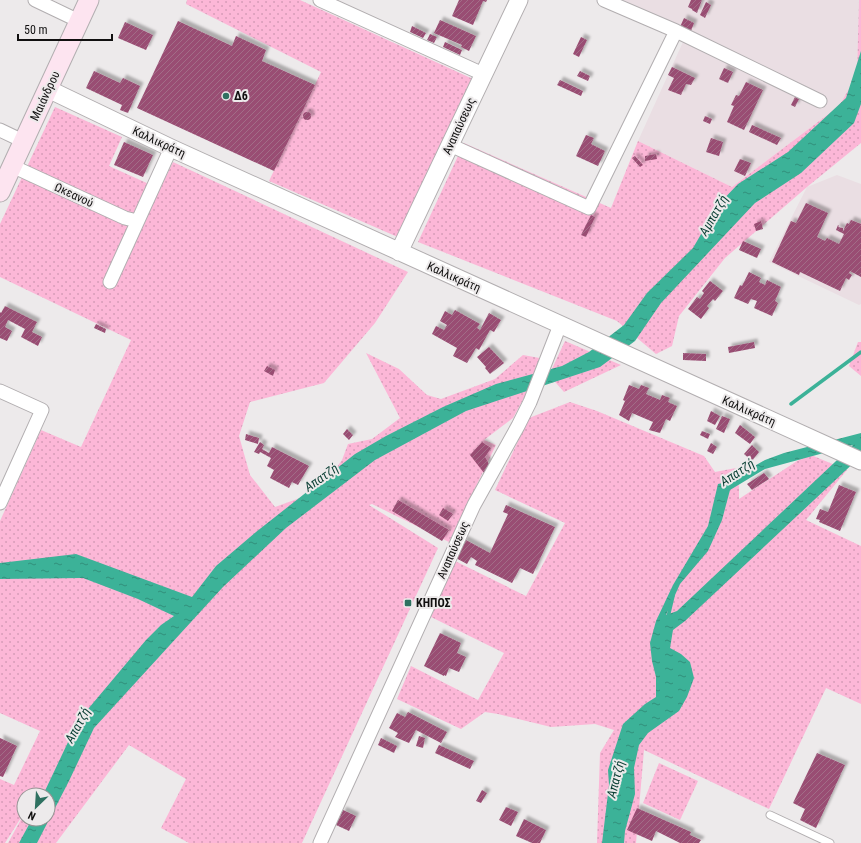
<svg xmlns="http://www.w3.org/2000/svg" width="861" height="843" font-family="'Roboto Condensed',sans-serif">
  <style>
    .built { fill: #eadee3 }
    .green { fill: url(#green-dots) }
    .water { fill: url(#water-ripples); fill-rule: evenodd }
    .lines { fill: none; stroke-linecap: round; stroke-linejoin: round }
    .stream { stroke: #3cb298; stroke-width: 3.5 }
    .building { fill: url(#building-hatch); filter: url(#shadow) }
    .service-casing { stroke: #b2aeb0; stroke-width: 9 }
    .minor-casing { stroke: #b2aeb0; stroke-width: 15 }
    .tertiary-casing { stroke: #b2aeb0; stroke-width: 19 }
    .secondary-casing { stroke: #b2aeb0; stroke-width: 21 }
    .service { stroke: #fff; stroke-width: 7 }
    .minor { stroke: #fff; stroke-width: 13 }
    .tertiary { stroke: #fff; stroke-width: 17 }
    .secondary { stroke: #fde4f0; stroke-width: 19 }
    .poi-dot { fill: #2f7161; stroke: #edeaeb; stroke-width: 1.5 }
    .labels { text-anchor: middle; stroke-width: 4; stroke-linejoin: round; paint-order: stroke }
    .street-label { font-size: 12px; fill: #111010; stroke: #edeaeb }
    .poi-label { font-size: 12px; font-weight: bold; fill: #111010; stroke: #edeaeb; text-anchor: start }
    .water-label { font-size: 13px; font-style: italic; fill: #0a3f34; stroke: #edeaeb }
  </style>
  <defs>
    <pattern id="green-dots" width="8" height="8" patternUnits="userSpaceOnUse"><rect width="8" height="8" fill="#fcb7d7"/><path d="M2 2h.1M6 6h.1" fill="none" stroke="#d79cb8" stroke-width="1.8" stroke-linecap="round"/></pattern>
    <pattern id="water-ripples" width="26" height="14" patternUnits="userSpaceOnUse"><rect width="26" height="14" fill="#3cb298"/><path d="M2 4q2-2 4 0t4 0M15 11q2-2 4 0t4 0" fill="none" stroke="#318f7b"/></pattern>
    <pattern id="building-hatch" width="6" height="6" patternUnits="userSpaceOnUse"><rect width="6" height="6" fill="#994d73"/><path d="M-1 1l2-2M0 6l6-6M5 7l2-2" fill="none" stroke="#a26d87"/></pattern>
    <filter id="shadow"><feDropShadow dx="3.5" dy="-3.5" stdDeviation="1" flood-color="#0004"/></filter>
  </defs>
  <rect width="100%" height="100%" fill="#edeaeb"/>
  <path class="built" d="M618,0H859L857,75L839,106L732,187L638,141L688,31Z
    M837,175L861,184V304L859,305L769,262L807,187Z"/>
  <path class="green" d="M187,0H300L473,79L400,238L269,181L321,72L186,4Z
    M859,0H861V143L807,187L725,258L679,316L672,346L656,354L617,321L418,242L464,143L611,208L638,141L732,187L839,106L857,75Z
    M55,107L122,137L109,166L160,189L173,162L408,272L375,323L324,383L250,402L239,436L250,475L275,507L319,491L342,460L348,444L372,439L400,418L366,353L399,369L427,395L441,399L495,379L523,355L545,359L513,418L484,440L496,445L449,542L372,504L369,505L438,548L302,843H189L161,828L186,779L129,745L56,843H8L24,814V819H48V795H24V813L5,843H0V779L14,785L40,731L0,713V521L41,430L81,447L131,340L0,277V224Z
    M565,341L621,365L564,392L549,375Z
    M858,342H861V376L849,366Z
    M570,402L597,411L704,456L715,472L736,468L739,487V499L797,461L811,455L847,470L806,520L861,546V704L826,688L769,809L644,750L636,843H597L600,753L614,730L595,724L551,727L498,714L485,712L461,729L397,699L411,666L478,700L504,653L431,617L455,561L526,596L565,523L495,490L529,418Z
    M659,763L698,781L680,820L643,803Z"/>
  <path class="water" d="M861,51V104L854,123L801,173L755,203L661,303L635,341L600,367L466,411L375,460L286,528L223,587L94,728L69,781L37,843H19L32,819H48V795H43L78,721L146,640L161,625L174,616L138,599L83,578L0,579V563L76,554L192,597L216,566L256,532L355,454L386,436L443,407L496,384L562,366L589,352L624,325L647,293L693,248L718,205L738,184L788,152L846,98Z
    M861,433V456L685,621L673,630L670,648L681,654L690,662L694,678L687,697L679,711L648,733L639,745L634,768L635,794L625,831L624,843H602L609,785L608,770L623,724L645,704L656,697V677L652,661L650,643L656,621L673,585L708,526L718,484L727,482L765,460L784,453ZM853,445L677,611L666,615L680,584L708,551L722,520L730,490L765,469Z"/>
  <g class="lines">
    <path class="stream" d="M791,404L861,352
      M668,617L673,596"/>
  </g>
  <path class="building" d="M459,0H487L486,2L483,1L473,25L452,16Z
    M691,0H702L697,13L692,10V9L688,7Z
    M706,2L711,5L705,18L700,15Z
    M684,18L694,23L691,31L680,27Z
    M440,20L476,36L469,51L461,47L462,45L434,33Z
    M178,21L232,46L236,36L266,50L262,61L315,85L274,171L137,108Z
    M125,22L153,35L146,50L118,38Z
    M412,26L426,33L423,38L410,32Z
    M430,34L437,37L434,43L427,40Z
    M581,37L587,40L579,57L573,54Z
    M445,42L462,50L460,55L443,47Z
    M672,67L695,78L691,85L686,84L681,95L668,90L674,78L668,75Z
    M724,68L733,72L728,83L719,79Z
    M94,71L120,83L123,78L140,86L128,113L120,110L122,105L86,88Z
    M580,71L590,76L588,81L577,76Z
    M560,80L583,91L581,96L557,85Z
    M746,82L763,90L744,130L727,122L734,106L731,105L736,95L739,96Z
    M795,97L799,99L795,107L791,105Z
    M303 116a4 4 0 1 1 8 0a4 4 0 1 1-8 0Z
    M705,116L712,119L710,124L703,121Z
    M752,125L781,138L777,145L749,132Z
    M586,135L594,138L591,144L605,151L598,166L576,156Z
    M711,138L723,142L719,156L706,152Z
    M124,142L153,155L143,177L114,165Z
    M656,154L657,159L645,161V156Z
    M635,156L643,165L640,167L632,158Z
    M740,159L751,163L745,176L734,171Z
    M806,203L828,213L817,237L825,241L827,238L839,244L844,234L836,230L838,225L839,226L838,227L843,228V231L847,223L849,224L851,220L861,224V277L850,271L849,273L852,275L849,280L846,278L840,291L800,272L799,275L772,262L791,221L796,223Z
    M591,215L595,217L586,237L581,235Z
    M761,221L763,229L756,231L754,224Z
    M743,241L761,249L757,258L739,250Z
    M749,272L761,278L759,282L765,285L767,280L781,287L775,301L778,303L772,316L754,308L757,301L751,299L748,304L734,298L740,285L742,286Z
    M710,281L723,291L715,301L713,299L707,306L709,308L701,319L688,309L697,297L700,299L704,293L702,291Z
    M5,306L37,322L32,332L42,337L38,346L21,337L25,329L8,320L5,327L12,331L7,341L0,338V312L1,313Z
    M455,310L480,324L477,328L480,330L489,313L501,320L494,332L490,330L479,350L476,348L467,363L453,356L457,348L432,334L436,326L444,330L447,325L440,321L445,311L452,315Z
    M96,324L106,329L105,333L94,328Z
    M754,342L755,348L729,353L728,347Z
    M489,347L504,363L490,374L485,368L486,367L477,357Z
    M683,353L706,354V361L683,360Z
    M267,366L275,370L273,376L264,371Z
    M629,385L639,389L641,385L649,388L646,394L660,400L662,395L670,398L668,402L677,406L670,421L666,419L660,433L649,430L653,422L632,413L629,421L619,415L625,401L623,400Z
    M711,411L720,416L715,425L707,421Z
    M722,416L730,419L724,433L716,429Z
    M740,425L755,437L750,444L735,433Z
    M347,429L353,435L349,440L343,434Z
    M702,431L710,434L708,439L700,435Z
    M246,434L259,438L258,444L245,440Z
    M260,442L264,445L262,449L269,453L272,447L309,466L298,485L292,482L289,488L270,478L274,470L267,466L271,458L260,452L259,454L254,452Z
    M482,442L491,448L485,457L489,464L484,473L470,455Z
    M711,443L717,447L713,454L707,451Z
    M752,445L759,452L752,461L744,454Z
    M764,473L769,479L752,490L747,484Z
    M839,485L856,492L840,531L819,522L820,520L816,519L820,509L828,512Z
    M398,500L449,530L442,541L392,511Z
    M506,505L555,527L533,574L520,568L512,583L475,565L477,561L471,557L467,564L454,557L464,539L490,553L508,514L503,512Z
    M443,508L453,514L448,521L439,515Z
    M440,633L461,643L457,653L466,657L459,672L449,668L446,676L444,675V676L424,666Z
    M408,712L447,732L441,743L416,730L409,743L395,737L398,733L389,728L397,713L405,717Z
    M419,736L425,738L423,748L416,746Z
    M0,738L17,746L3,777L0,776Z
    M381,738L397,746L394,753L378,745Z
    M439,745L474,761L470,769L435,753Z
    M817,753L845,765L816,828L800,820L805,809L793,803Z
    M482,790L487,793L481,803L476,801Z
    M506,807L518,812L511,826L499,820Z
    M637,808L691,832L690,835L701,840L699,843H680L656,831L652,841L627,830Z
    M343,810L356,816L349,831L336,825Z
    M524,819L546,830L540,843H532L516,836Z"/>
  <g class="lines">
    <g class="service-casing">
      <path id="service" d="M770,815L830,843"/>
    </g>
    <g class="minor-casing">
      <path id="minor" d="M35,0L79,21
        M320,0L483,74
        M604,0L676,31L820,101
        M0,130L23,141
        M450,145L589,208L676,31
        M12,166L125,218L137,221
        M110,282L171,148
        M0,391L42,410L0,503
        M320,843L474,505L518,426L530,402L560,325"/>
    </g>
    <g class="tertiary-casing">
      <path id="tertiary" d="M48,89L171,148L861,461
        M399,252L519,0"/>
    </g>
    <g class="secondary-casing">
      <path id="secondary" d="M0,192L89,0"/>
    </g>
    <use href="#service" class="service"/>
    <use href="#minor" class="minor"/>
    <use href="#tertiary" class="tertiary"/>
    <use href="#secondary" class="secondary"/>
  </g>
  <g class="poi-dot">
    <circle cx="226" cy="96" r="4"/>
    <rect x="404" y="599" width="8" height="8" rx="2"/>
  </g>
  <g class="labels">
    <g class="street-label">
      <text transform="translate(45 96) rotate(-65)" y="4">Μαιάνδρου</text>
      <text transform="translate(459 126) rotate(-65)" y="4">Αναπαύσεως</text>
      <text transform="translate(159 142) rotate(25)" y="4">Καλλικράτη</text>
      <text transform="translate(74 195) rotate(25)" y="4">Ωκεανού</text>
      <text transform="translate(454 277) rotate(24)" y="4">Καλλικράτη</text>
      <text transform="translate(749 411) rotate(24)" y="4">Καλλικράτη</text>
      <text transform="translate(453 550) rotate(-66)" y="4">Αναπαύσεως</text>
    </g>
    <g class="poi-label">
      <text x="234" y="100">Δ6</text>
      <text x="416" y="607">ΚΗΠΟΣ</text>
    </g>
    <g class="water-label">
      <text transform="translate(713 215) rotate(-60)" y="5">Αμπατζή</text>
      <text transform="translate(737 472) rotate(-33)" y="5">Απατζή</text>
      <text transform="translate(321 477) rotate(-35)" y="5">Απατζή</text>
      <text transform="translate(77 725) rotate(-61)" y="5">Απατζή</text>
      <text transform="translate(615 779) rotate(-76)" y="5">Απατζή</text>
    </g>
  </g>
  <g transform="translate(36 807) rotate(205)"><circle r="19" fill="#edeaeb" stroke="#959393"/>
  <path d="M0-3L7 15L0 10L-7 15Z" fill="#2f7161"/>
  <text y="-6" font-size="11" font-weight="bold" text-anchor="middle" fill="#111010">N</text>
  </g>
  <path d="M18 34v6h94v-6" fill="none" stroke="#111010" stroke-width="2"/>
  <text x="24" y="34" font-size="12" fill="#111010" stroke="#edeaeb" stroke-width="3" paint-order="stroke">50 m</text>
</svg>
